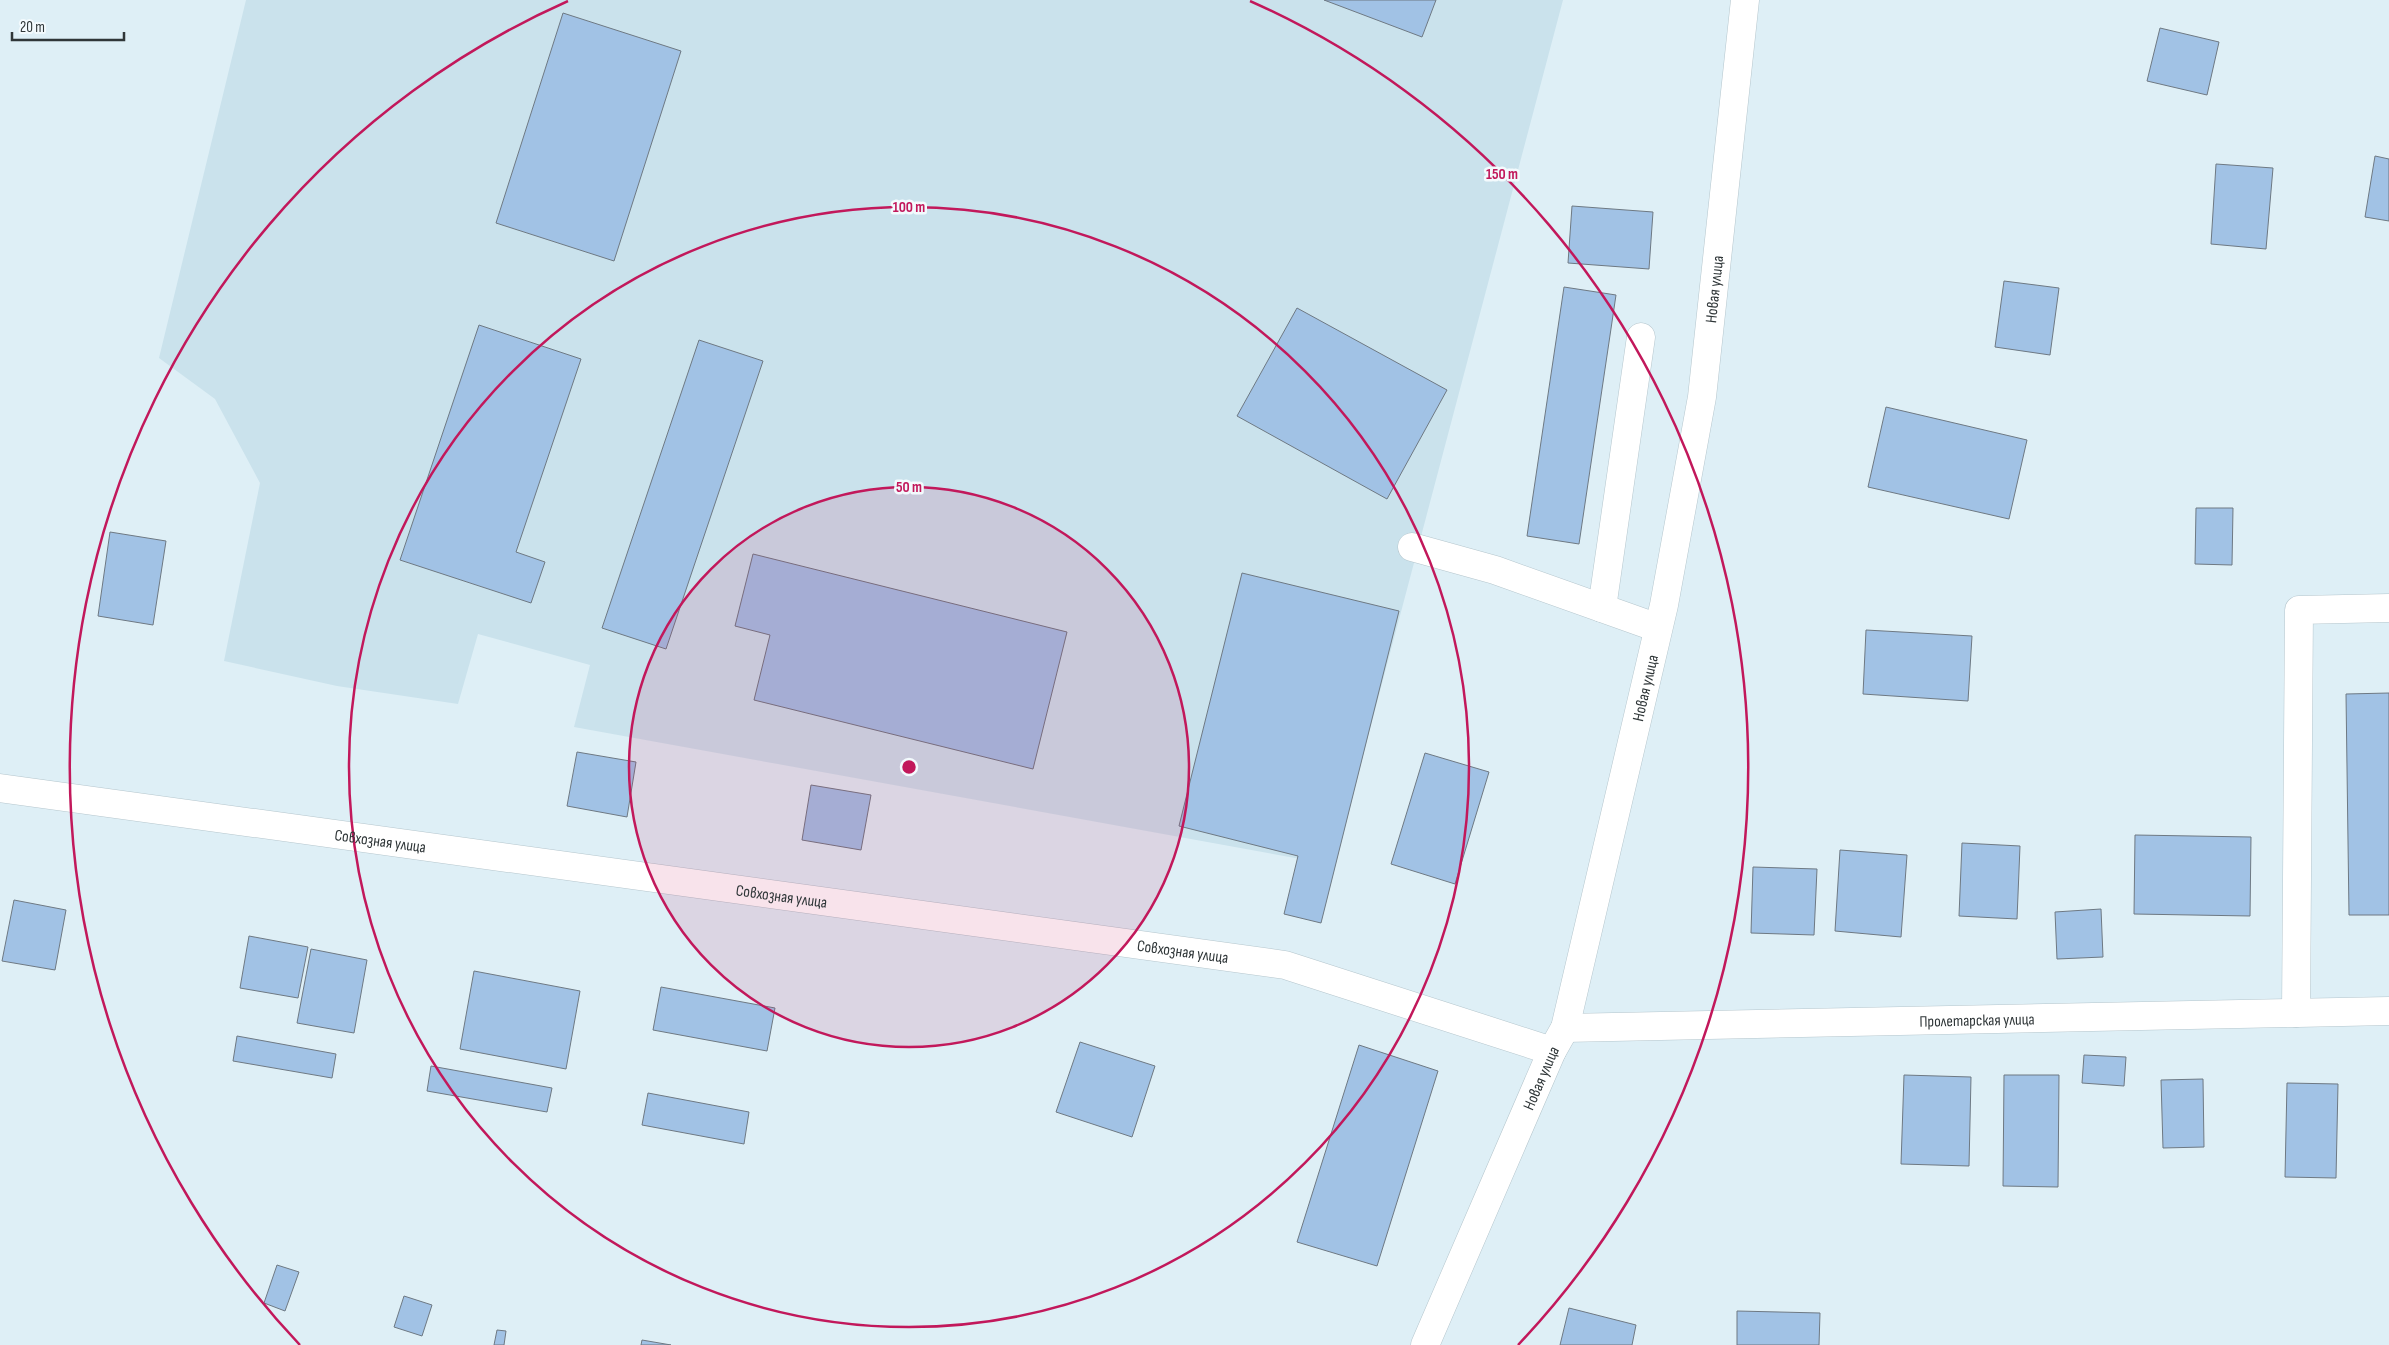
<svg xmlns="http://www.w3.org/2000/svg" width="2389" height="1345" font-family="'Sofia Sans Condensed',sans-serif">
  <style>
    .built { fill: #cae2ec }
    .building { fill: #a1c2e5; stroke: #6e7983 }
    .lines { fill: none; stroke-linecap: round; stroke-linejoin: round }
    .minor-casing { stroke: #b5c6cd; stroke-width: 29 }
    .minor { stroke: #fff; stroke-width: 28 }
    .ring { fill: none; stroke: #c2185b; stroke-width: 2.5 }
    .labels { text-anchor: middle; stroke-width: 5; stroke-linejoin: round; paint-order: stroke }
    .street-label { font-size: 16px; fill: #2f3638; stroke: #f3fafd }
    .centre { fill: #c2185b; stroke: #f3fafd; stroke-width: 2.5 }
    .ring-label { font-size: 15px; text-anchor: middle; font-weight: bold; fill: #c2185b; stroke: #f3fafd; stroke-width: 5; stroke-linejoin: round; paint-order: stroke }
  </style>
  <rect width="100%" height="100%" fill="#deeff6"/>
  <path class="built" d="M246,0H1563L1334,865L574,727L590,665L478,634L458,704L337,686L224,661L260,483L215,399L159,358Z"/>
  <path class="building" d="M1324,0H1436L1422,37Z
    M563,13L681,51L614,261L496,223Z
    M2160,28L2219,42L2207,95L2147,81Z
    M2375,156L2389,159V221L2365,217Z
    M2216,164L2273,168L2266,249L2211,244Z
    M1572,206L1653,212L1649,269L1568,263Z
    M2004,281L2059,288L2050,355L1995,347Z
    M1564,287L1616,295L1579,544L1527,536Z
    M1297,308L1447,390L1387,499L1237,416Z
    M479,325L581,359L516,552L545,562L531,603L400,560Z
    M699,340L763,361L666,649L602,628Z
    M1886,407L2027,440L2009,519L1868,487Z
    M2196,508H2233L2232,565L2195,564Z
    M110,532L166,541L153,625L98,616Z
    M753,554L1067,632L1033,769L754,700L770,635L735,626Z
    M1242,573L1399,611L1321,923L1284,914L1298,856L1179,826Z
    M1866,630L1972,636L1968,701L1863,694Z
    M2389,693V915H2349L2346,694Z
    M577,752L636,762L627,817L567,806Z
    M1425,753L1489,772L1455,884L1391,864Z
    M811,785L871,795L861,850L802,840Z
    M2135,835L2251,837L2250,916L2134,914Z
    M1962,843L2020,846L2017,919L1959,916Z
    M1840,850L1907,855L1901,937L1835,931Z
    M1753,867L1817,869L1814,935L1751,933Z
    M14,900L66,910L55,970L2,961Z
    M2101,909L2103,957L2057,959L2055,912Z
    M249,936L308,947L298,998L240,988Z
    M311,949L367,960L354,1033L297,1023Z
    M474,971L580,991L566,1069L460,1049Z
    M661,987L775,1008L767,1051L653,1030Z
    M237,1036L336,1054L332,1078L233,1061Z
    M1080,1042L1155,1066L1132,1137L1056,1112Z
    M1359,1045L1438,1071L1377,1266L1297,1242Z
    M2084,1055L2126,1057L2124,1086L2082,1083Z
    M431,1066L552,1088L547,1112L427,1091Z
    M1904,1075L1971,1077L1969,1166L1901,1164Z
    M2004,1075H2059L2058,1187L2003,1186Z
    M2203,1079L2204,1147L2163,1148L2161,1080Z
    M2287,1083L2338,1084L2336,1178L2285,1177Z
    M648,1093L749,1112L744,1144L642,1125Z
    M277,1265L299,1272L285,1311L264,1303Z
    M404,1296L432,1305L422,1336L394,1327Z
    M1569,1308L1636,1325L1632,1345H1560Z
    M1737,1311L1820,1313L1819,1345H1737Z
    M497,1330L506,1331L504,1345H494Z
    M642,1340L671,1345H641Z"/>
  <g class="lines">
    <g class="minor-casing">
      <g id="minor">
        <path d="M1412,547L1495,570L1658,628"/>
        <path d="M1602,608L1641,337"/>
        <path id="s1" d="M0,788L1285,965L1552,1051"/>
        <path d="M2296,1013L2299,610L2389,608"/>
        <path id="s2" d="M1565,1028L2389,1011"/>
        <path id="s3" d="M1425,1345L1552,1051L1565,1028L1664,605L1702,397L1745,0"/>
      </g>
    </g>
    <use href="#minor" class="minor"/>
  </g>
  <circle cx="909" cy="767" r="280" fill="#c2185b" fill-opacity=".12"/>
  <g class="ring">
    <circle cx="909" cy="767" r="280"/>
    <circle cx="909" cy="767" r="560"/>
    <path d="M300 1345A839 839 0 0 1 568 1M1250 1A839 839 0 0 1 1518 1345"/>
  </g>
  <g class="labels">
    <g class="street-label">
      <text dy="6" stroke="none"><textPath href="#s3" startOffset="1101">Новая улица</textPath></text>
      <text dy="6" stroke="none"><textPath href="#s3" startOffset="696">Новая улица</textPath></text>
      <text dy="6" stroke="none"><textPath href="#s1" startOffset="384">Совхозная улица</textPath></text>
      <text dy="6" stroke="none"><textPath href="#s1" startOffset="789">Совхозная улица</textPath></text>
      <text dy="6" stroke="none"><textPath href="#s1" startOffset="1194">Совхозная улица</textPath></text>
      <text dy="6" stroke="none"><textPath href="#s2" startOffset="412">Пролетарская улица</textPath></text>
      <text dy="6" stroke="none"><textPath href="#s3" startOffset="291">Новая улица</textPath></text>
    </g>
  </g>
  <circle cx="909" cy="767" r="8" class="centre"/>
  <g class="ring-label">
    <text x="1502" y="179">150 m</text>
    <text x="909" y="212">100 m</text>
    <text x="909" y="492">50 m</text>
  </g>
  <path d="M12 32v8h112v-8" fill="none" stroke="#2f3638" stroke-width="2.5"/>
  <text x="20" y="32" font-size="15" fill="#2f3638" stroke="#f3fafd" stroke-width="4" paint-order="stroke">20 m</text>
</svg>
